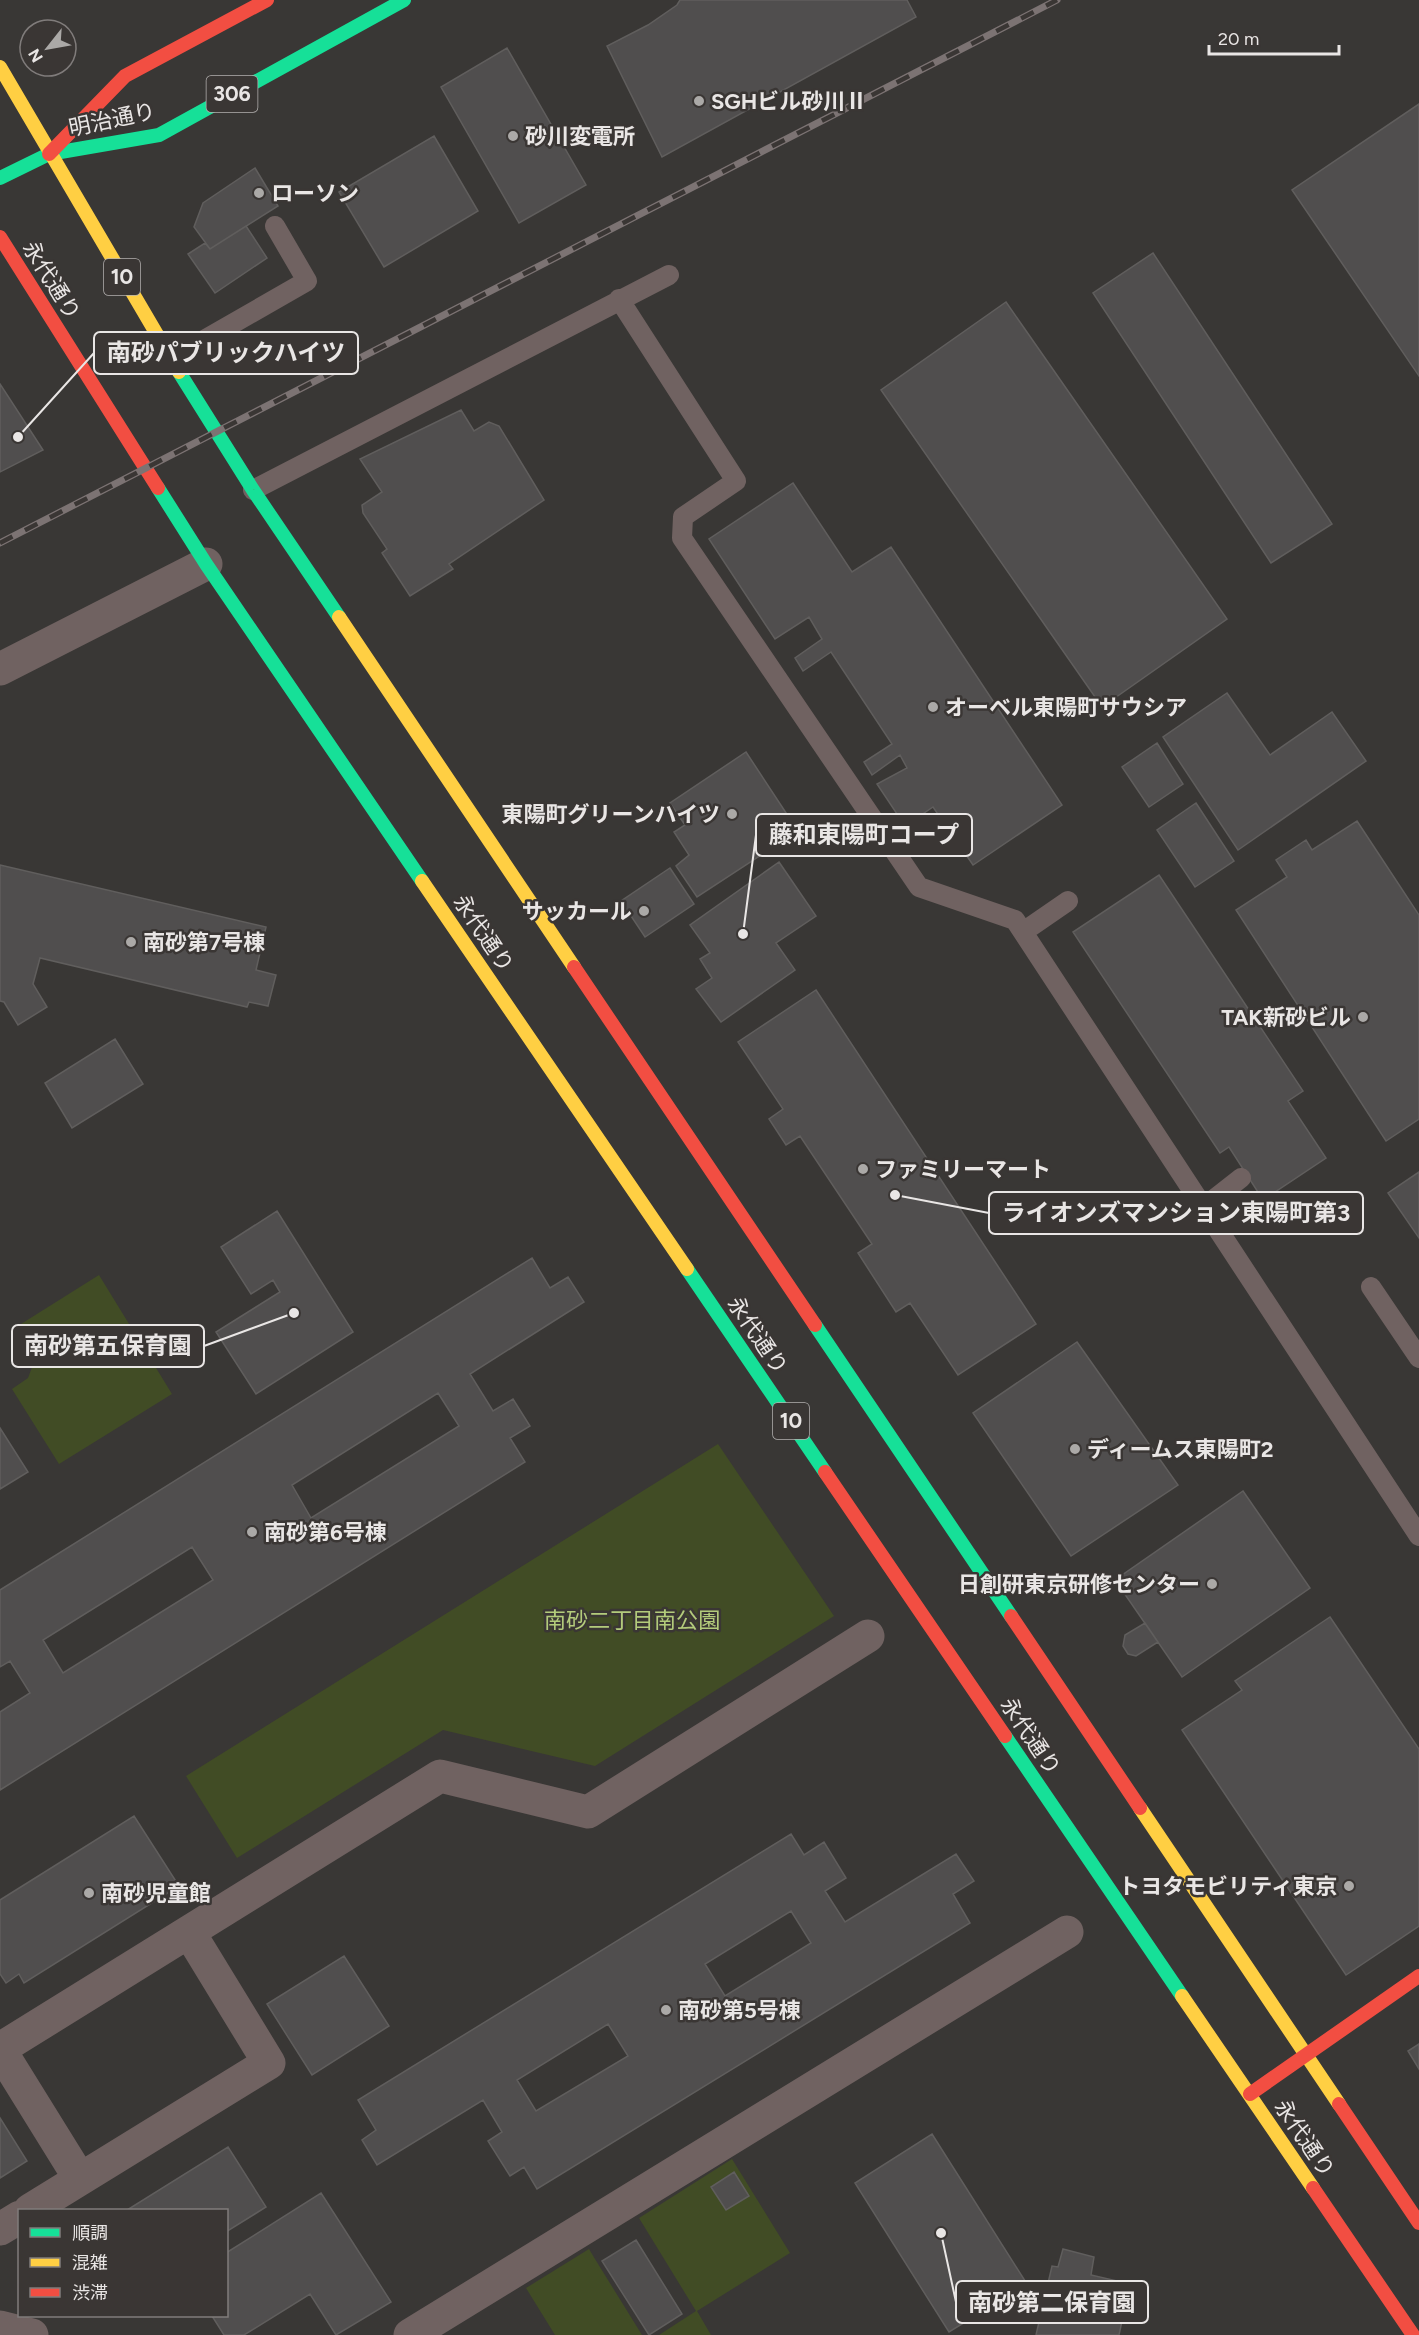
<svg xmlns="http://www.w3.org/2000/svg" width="1419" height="2335" font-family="Figtree,'Noto Sans JP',sans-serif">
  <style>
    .green { fill: #414c25 }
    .building { fill: #504e4e; stroke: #605e5d; stroke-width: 1.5; fill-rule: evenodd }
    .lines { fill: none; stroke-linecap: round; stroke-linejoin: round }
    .lane { stroke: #706261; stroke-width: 20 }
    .street { stroke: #706261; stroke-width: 33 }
    .fast { stroke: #16e098; stroke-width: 14 }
    .slow { stroke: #ffcf43; stroke-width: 14 }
    .jam { stroke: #f24e42; stroke-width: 14 }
    .rail-casing { stroke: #7c7373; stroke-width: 7 }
    .rail { stroke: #3a3634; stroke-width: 4.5; stroke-dasharray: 14; stroke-linecap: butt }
    .poi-dot { fill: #aba9a7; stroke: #3a3634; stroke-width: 2 }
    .labels { text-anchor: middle; stroke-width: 5; stroke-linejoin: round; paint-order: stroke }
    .shield { fill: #3a3634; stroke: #b4b1b0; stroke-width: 1.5 }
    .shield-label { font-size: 21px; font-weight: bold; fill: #e9e6e5 }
    .poi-label { font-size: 22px; font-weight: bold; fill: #e9e6e5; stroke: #3a3634; text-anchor: start }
    .street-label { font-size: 22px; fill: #e9e6e5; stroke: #3a3634 }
    .park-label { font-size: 22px; fill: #b3cb7b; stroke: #3a3634 }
    .leader { fill: none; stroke: #e9e6e5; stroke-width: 2 }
    .callout-dot { fill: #e9e6e5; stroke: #3a3634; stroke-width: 2 }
    .callout { fill: #3a3634; stroke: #e9e6e5; stroke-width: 2 }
    .callout-label { font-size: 24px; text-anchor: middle; font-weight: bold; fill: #e9e6e5 }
  </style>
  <rect width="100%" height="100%" fill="#393735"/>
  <path class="green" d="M99,1275L172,1394L59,1464L12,1389L28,1378L38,1351L21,1324Z
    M718,1444L834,1616L595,1766L443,1730L237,1858L186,1776Z
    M732,2159L790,2253L697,2311L711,2335H659L696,2311L639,2218Z
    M589,2249L595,2259L642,2335H555L526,2288Z"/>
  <path class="building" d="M680,0H907L916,17L662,157L607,46L648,25L677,5Z
    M507,48L586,185L519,223L441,87Z
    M1419,104V376L1292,190Z
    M434,136L478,211L384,267L339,192Z
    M255,168L278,206L210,249L194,227L203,203Z
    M246,226L267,258L215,293L188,254L205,243L210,249Z
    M1153,253L1332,524L1271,563L1093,293Z
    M1006,302L1227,619L1102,707L881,390Z
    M0,384L43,450L0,472Z
    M461,410L474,431L489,422L499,426L544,500L449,564L453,569L410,596L382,553L387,549L363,513L362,505L382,492L360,459Z
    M793,483L852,572L891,547L1062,805L973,865L933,807L905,826L877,784L907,768L900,755L872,775L864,762L892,744L831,652L803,671L795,658L822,639L809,617L775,639L709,539Z
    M1227,693L1270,755L1332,712L1366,761L1238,850L1163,737Z
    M1157,743L1183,784L1149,807L1122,767Z
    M746,752L798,831L697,897L676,866L689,855L674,832L685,825L670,803Z
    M1196,803L1234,861L1195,887L1157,830Z
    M1357,821L1419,915V1119L1386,1141L1236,910L1287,877L1276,860L1306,840L1312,850Z
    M779,862L816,916L776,943L795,970L721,1022L696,989L712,978L700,959L710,953L690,925Z
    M0,865L266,927L256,970L276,975L268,1006L249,1002L247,1007L40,958L33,984L47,1007L18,1025L4,1002L0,1001Z
    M670,868L694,904L645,937L621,901Z
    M1159,875L1303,1091L1288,1101L1326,1158L1263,1200L1229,1147L1220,1153L1073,932Z
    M816,990L1036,1324L958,1375L910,1303L896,1312L858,1253L872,1244L800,1136L786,1145L769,1119L783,1109L738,1042Z
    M115,1039L143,1084L72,1128L45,1083Z
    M1419,1172V1238L1388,1193Z
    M277,1211L353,1332L256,1394L216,1332L280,1292L273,1280L251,1294L221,1247Z
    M532,1258L550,1288L568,1277L584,1302L470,1374L493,1411L513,1399L530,1426L510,1438L525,1462L0,1790V1712L30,1693L10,1661L0,1667V1590ZM438,1393L459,1426L311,1518L292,1485ZM192,1547L213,1580L63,1673L43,1640Z
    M1077,1342L1178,1485L1071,1556L973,1413Z
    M0,1428L28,1472L0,1489Z
    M1243,1491L1310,1588L1182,1677L1115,1580Z
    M1330,1617L1419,1749V1926L1346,1975L1182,1730L1242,1690L1235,1681Z
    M1145,1623L1158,1642L1136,1656L1128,1654L1123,1646L1125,1635Z
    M134,1816L179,1886L24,1983L19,1974L6,1983L0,1974V1900Z
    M791,1834L804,1855L824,1842L846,1878L825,1891L845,1922L956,1854L974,1881L953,1894L970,1923L537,2189L524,2167L510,2176L488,2141L502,2132L483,2100L377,2165L362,2140L376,2130L358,2100ZM791,1911L811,1943L725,1996L705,1964ZM608,2024L628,2056L536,2111L517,2080Z
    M344,1956L389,2026L312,2075L267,2004Z
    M1419,2044V2069L1408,2051Z
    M0,2118L27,2161L0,2178Z
    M932,2134L1027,2284L949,2332L855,2183Z
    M228,2147L266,2207L226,2232V2210H127Z
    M734,2172L749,2196L726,2210L711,2187Z
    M321,2193L391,2302L336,2335L310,2294L244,2335H224L212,2316H226V2253Z
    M636,2240L682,2314L649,2335L602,2261Z
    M1063,2249L1094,2257L1091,2275L1130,2284L1119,2335H1036L1052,2266L1058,2267Z"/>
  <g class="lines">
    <path class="lane" d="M619,299L736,481L683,517L682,538L919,887L1015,920L1419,1536
      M171,359L307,281L275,226
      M253,490L669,275
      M1023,932L1068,901
      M1204,1207L1241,1178
      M1371,1287L1419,1358"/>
    <path class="street" d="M0,669L206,564
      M0,2049L440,1776L588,1812L868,1636
      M0,2050L80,2179
      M30,2210L269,2063L189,1932
      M0,2229L20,2217
      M0,2327L32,2335
      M410,2335L1067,1932"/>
    <path class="fast" d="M0,178L49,154L159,135L404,0
      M179,372L253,490L339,617
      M158,488L206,564L422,881
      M687,1269L825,1472
      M815,1325L1011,1616
      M1005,1736L1182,1996"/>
    <path class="slow" d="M0,67L179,372
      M339,617L574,967
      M422,881L687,1269
      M1140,1808L1339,2104
      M1182,1996L1313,2188"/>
    <path class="jam" d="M49,154L125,76L267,0
      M0,237L158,488
      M574,967L815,1325
      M825,1472L1005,1736
      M1011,1616L1140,1808
      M1250,2094L1419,1976
      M1339,2104L1419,2223
      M1313,2188L1413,2335"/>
    <g class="rail-casing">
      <path id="rail" d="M0,543L1057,0"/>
    </g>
    <use href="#rail" class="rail"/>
  </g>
  <g class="poi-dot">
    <circle cx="699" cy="101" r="6"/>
    <circle cx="513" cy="136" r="6"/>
    <circle cx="259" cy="193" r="6"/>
    <circle cx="933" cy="707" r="6"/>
    <circle cx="732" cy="814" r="6"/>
    <circle cx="644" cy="911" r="6"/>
    <circle cx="131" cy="942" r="6"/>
    <circle cx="1363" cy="1017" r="6"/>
    <circle cx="863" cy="1169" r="6"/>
    <circle cx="1075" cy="1449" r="6"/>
    <circle cx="252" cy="1532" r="6"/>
    <circle cx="1212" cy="1584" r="6"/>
    <circle cx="1349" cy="1886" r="6"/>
    <circle cx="89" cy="1893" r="6"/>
    <circle cx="666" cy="2010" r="6"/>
  </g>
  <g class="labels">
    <g class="shield">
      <rect x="206.5" y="76" width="51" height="36" rx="4.5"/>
      <rect x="104" y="259" width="36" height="36" rx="4.5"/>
      <rect x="773" y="1403" width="36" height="36" rx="4.5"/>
    </g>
    <g class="shield-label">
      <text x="232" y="101">306</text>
      <text x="122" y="284">10</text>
      <text x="791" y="1428">10</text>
    </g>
    <g class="poi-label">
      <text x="711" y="109">SGHビル砂川Ⅱ</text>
      <text x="525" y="144">砂川変電所</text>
      <text x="271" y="201">ローソン</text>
      <text x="945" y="715">オーベル東陽町サウシア</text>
      <text x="720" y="822" text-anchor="end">東陽町グリーンハイツ</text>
      <text x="632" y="919" text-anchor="end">サッカール</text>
      <text x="143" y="950">南砂第7号棟</text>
      <text x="1351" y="1025" text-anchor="end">TAK新砂ビル</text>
      <text x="875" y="1177">ファミリーマート</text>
      <text x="1087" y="1457">ディームス東陽町2</text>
      <text x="264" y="1540">南砂第6号棟</text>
      <text x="1200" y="1592" text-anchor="end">日創研東京研修センター</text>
      <text x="1337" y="1894" text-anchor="end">トヨタモビリティ東京</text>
      <text x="101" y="1901">南砂児童館</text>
      <text x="678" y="2018">南砂第5号棟</text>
    </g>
    <g class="street-label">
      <text transform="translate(112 119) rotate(-12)" y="8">明治通り</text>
      <text transform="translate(52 280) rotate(58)" y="8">永代通り</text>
      <text transform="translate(484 933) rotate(56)" y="8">永代通り</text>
      <text transform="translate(758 1335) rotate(56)" y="8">永代通り</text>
      <text transform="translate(1031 1736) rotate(56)" y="8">永代通り</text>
      <text transform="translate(1305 2138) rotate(56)" y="8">永代通り</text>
    </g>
    <g class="park-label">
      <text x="632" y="1628">南砂二丁目南公園</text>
    </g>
  </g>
  <path class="leader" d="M18 437L94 353M743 934L756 835M895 1195L989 1213M294 1313L204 1346M941 2233L956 2302"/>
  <g class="callout-dot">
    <circle cx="18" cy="437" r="6"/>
    <circle cx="743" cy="934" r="6"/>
    <circle cx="895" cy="1195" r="6"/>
    <circle cx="294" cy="1313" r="6"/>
    <circle cx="941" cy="2233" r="6"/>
  </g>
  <g class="callout">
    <rect x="94" y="332" width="264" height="42" rx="6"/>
    <rect x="756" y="814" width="216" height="42" rx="6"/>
    <rect x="989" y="1192" width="374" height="42" rx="6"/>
    <rect x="12" y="1325" width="192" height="42" rx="6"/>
    <rect x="956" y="2281" width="192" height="42" rx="6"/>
  </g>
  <g class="callout-label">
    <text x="226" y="361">南砂パブリックハイツ</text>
    <text x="864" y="843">藤和東陽町コープ</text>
    <text x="1176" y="1221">ライオンズマンション東陽町第3</text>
    <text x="108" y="1354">南砂第五保育園</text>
    <text x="1052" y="2311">南砂第二保育園</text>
  </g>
  <rect x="18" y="2209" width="210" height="108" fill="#3a3634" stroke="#807c7b" stroke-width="1.5"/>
  <rect x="30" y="2228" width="30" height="9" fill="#16e098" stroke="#807c7b" stroke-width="1.5"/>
  <text x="72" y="2239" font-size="18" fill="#e9e6e5">順調</text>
  <rect x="30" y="2258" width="30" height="9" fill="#ffcf43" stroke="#807c7b" stroke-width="1.5"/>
  <text x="72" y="2269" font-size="18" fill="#e9e6e5">混雑</text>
  <rect x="30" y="2288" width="30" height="9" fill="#f24e42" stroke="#807c7b" stroke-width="1.5"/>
  <text x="72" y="2299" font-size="18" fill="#e9e6e5">渋滞</text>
  <g transform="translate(48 48) rotate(239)"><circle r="28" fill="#3a3634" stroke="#807c7b" stroke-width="1.5"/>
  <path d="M0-4.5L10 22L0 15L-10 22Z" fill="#aba9a7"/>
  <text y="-9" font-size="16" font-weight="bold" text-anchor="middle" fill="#e9e6e5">N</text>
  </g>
  <path d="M1209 45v9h130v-9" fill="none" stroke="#e9e6e5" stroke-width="3"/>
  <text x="1218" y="45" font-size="18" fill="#e9e6e5" stroke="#3a3634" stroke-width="4.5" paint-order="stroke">20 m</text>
</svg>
